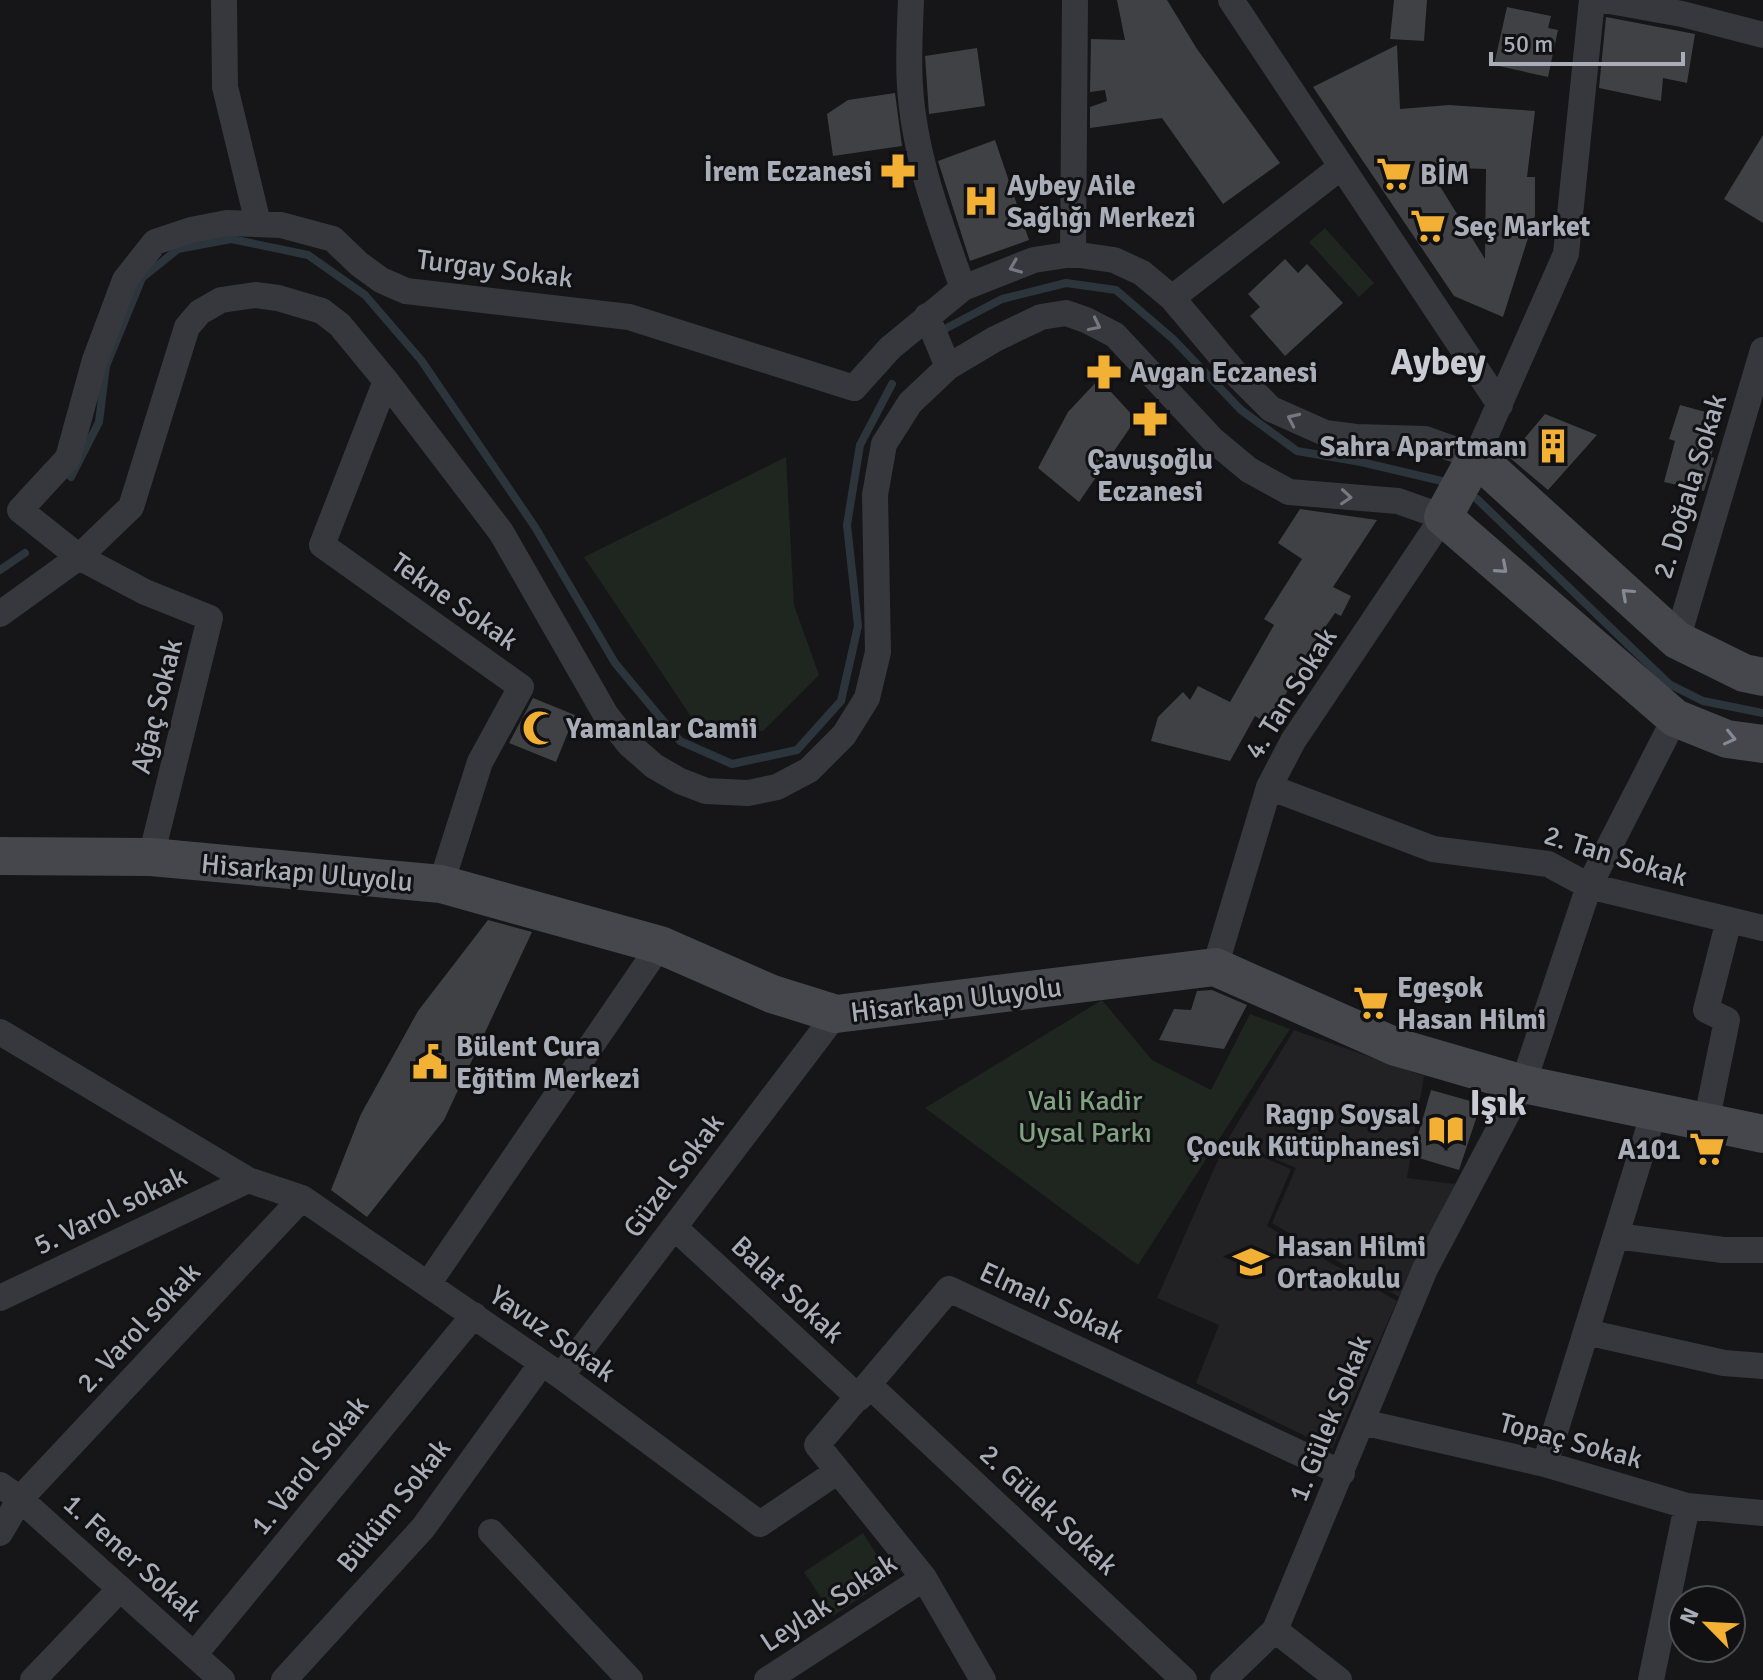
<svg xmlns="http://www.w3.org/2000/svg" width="1763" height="1680" font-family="Signika,sans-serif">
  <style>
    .built { fill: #222225 }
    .green { fill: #1e261f }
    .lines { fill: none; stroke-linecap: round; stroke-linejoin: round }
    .stream { stroke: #2c353c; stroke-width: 8 }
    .building { fill: #404145; fill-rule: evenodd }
    .street { stroke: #37383d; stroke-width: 26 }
    .secondary { stroke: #45474d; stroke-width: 38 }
    .oneway { stroke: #757881 }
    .oneway2 { stroke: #858993 }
    .labels { text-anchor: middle; stroke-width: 6; stroke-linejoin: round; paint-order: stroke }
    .poi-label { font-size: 28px; font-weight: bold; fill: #a8adb8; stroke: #111113; text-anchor: start }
    .street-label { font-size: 28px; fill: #a8adb8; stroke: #111113 }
    .park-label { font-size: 28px; fill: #7fa381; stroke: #111113 }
    .district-label { font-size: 36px; font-weight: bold; fill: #c9ccd4; stroke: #111113 }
  </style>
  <rect width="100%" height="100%" fill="#161618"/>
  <path class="built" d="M1294,1030L1424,1076L1407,1178L1455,1184L1399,1297L1272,1223L1296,1168L1228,1139Z
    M1226,1142L1291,1169L1267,1226L1397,1301L1332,1449L1196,1383L1219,1325L1157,1298Z"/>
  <path class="green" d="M1325,228L1374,283L1359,297L1309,242Z
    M786,457L794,605L819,675L763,731L698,727L584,557Z
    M1102,1000L1152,1060L1211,1090L1250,1014L1290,1029L1138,1265L925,1108Z
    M863,1533L891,1577L833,1616L804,1572Z"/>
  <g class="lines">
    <path class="stream" d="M941,331L1002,299L1066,283L1116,290L1173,339L1241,410L1297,451L1361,462L1446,482
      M71,477L99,422L106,366L142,278L178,249L231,239L308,255L365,295L421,360L535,527L615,663L680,741L732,764L797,750L841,701L858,626L847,525L860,445L892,384
      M1477,499L1669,684L1703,701L1763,713
      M0,570L25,553"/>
  </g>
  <path class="building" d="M1117,0H1167L1197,49L1280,163L1223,204L1162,118L1090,128V107L1107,101L1105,90L1090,92L1091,39L1125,40Z
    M1394,0H1427L1424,41L1390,39Z
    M1507,7L1551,16L1548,28L1558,30L1548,77L1494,65Z
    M1606,17L1695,34L1687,83L1663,78L1661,101L1599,88Z
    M1397,45L1400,109L1449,105L1535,111L1527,177H1535V216L1503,317L1454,296L1313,87ZM1428,167L1486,169L1485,259Z
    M977,48L985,106L929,114L925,56Z
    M895,93L902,146L833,156L827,114L848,100Z
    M1763,135V223L1724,199Z
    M995,140L1029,240L970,261L938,161Z
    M1285,259L1298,273L1307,264L1343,303L1285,356L1250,316L1260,307L1248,294Z
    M1099,379L1136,419L1079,502L1038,468L1068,412Z
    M1680,405L1720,416L1711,457L1714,458L1704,491L1664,482L1675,441L1669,439Z
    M1545,414L1597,435L1548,490L1509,457Z
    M1300,509L1377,520L1333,587L1351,596L1341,616L1335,613L1310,649L1269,725L1255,716L1230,761L1151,741L1158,717L1183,692L1190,700L1198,686L1230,702L1274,625L1264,619L1302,559L1278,543Z
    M533,698L575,715L556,762L509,743Z
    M488,920L532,932L444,1120L367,1217L331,1190L361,1114L418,1011Z
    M1212,990L1247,1005L1224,1049L1159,1040L1174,1009L1191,1010L1197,991Z
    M1431,1090L1481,1104L1459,1170L1412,1156Z"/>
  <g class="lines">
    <path class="street" d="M224,0L225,87L258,223
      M911,0C910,29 908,58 910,86C914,155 940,224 963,288
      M1231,0L1500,405
      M1604,0L1682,14L1763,35
      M1073,254L1075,0
      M1172,298L1341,167
      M927,316L948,367
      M386,381L322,545L521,687L480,762L441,884
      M0,614L79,557L131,507L187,327L200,312L221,300L255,295L278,298L322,311L340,325L386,381L501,532L606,715L629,744L654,766L680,781L706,791L748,793L777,787L809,770L844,735L867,698L878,652L875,495L884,444L910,403L948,367L995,339L1041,317L1066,313L1086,320L1115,335L1213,440L1249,470L1289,492L1398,501L1443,517L1293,741L1269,787L1215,967
      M1677,640L1763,350
      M1269,787L1433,849L1548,864L1589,886L1763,928
      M151,857L210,618L145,592L79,557L20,510L68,458L95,360L125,280L155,242L191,230L227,223L281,225L333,239L359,264L381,280L406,291L629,317L854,388L890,348L963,288L1034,260L1073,254L1114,260L1142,273L1172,298L1237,375L1271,409L1325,433L1356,437L1425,439L1476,457L1566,254L1592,0
      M0,1032L248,1180L302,1198L561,1376L760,1524L838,1471L924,1578L983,1680
      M1706,1123L1727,1020L1706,1010L1729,920
      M674,1227L859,1398
      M1616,1236L1723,1250H1763
      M428,1284L660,945
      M0,1298L248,1180
      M1586,1332L1724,1363L1763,1366
      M561,1376L836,1014
      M869,1385L1184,1680
      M1362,1422L1545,1464L1687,1506L1763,1513
      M1545,1464L1654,1112
      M838,1471L817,1445L949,1289L1342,1473
      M0,1485L20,1499L222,1680
      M491,1532L630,1680
      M0,1533L20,1499L302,1198
      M1275,1630L1339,1680
      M194,1655L474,1315
      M33,1680L120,1589
      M284,1680L423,1528L542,1363
      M767,1680L924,1578
      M1223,1680L1275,1630L1425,1269L1523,1084L1589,886L1675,718
      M1651,1680L1687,1506"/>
    <path class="secondary" d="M1763,677L1744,673L1677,640L1476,457L1443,517L1675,718L1727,739L1763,744
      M0,856L151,857L441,884L660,945L772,994L836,1014L1215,967L1396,1047L1523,1084L1763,1134"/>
  </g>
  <defs><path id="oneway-chevron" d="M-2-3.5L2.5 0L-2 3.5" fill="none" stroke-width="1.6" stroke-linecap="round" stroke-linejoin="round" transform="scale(2)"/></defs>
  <g class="oneway">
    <use href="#oneway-chevron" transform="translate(1015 267) rotate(158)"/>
    <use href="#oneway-chevron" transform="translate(1095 325) rotate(26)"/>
    <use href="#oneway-chevron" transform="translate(1293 419) rotate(-155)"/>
    <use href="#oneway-chevron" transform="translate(1346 497) rotate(4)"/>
  </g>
  <g class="oneway2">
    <use href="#oneway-chevron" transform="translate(1502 568) rotate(41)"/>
    <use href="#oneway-chevron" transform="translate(1627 594) rotate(-138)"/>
    <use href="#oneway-chevron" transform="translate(1730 738) rotate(13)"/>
  </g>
  <defs>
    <g id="pharmacy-bare" transform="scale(2.76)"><path d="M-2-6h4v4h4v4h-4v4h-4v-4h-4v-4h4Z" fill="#f2b134" stroke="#111113" stroke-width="2.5" paint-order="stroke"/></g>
    <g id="supermarket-bare" transform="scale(2.76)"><path d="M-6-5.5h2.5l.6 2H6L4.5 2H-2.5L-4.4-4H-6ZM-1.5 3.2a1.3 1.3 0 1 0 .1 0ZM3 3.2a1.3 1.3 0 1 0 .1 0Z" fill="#f2b134" stroke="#111113" stroke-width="2.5" paint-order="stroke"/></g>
    <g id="hospital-bare" transform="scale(2.76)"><path d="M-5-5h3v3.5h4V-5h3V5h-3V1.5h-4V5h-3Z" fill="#f2b134" stroke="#111113" stroke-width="2.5" paint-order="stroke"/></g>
    <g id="building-bare" transform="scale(2.76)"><path d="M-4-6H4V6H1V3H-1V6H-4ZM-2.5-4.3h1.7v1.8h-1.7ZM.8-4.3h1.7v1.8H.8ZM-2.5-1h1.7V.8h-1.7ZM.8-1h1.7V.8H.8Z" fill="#f2b134" stroke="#111113" stroke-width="2.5" paint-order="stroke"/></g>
    <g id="mosque-bare" transform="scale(2.76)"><path d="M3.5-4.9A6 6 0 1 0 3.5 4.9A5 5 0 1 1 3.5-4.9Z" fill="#f2b134" stroke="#111113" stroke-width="2.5" paint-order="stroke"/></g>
    <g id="civic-bare" transform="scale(2.76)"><path d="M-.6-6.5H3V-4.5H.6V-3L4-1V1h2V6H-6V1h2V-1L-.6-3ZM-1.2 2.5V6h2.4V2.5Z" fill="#f2b134" stroke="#111113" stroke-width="2.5" paint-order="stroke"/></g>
    <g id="library-bare" transform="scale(2.76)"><path d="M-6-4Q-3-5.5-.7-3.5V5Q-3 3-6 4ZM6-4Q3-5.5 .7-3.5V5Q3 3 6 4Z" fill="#f2b134" stroke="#111113" stroke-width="2.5" paint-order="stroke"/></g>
    <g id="school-bare" transform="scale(2.76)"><path d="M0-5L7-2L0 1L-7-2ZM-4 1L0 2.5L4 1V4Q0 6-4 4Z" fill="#f2b134" stroke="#111113" stroke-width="2.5" paint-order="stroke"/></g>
  </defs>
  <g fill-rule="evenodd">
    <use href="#pharmacy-bare" x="898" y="171"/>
    <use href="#supermarket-bare" x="1394" y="174"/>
    <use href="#hospital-bare" x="981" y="201"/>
    <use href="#supermarket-bare" x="1428" y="226"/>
    <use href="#pharmacy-bare" x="1104" y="372"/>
    <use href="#pharmacy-bare" x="1150" y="419"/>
    <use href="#building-bare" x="1553" y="446"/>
    <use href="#mosque-bare" x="540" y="728"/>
    <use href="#supermarket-bare" x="1371" y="1003"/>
    <use href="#civic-bare" x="430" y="1062"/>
    <use href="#library-bare" x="1446" y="1130"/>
    <use href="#supermarket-bare" x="1707" y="1149"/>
    <use href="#school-bare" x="1251" y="1262"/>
  </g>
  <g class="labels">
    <g class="poi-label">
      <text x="872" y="181" text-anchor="end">İrem Eczanesi</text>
      <text x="1420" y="184">BİM</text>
      <text x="1007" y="195">Aybey Aile<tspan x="1007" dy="32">Sağlığı Merkezi</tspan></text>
      <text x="1454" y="236">Seç Market</text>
      <text x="1130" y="382">Avgan Eczanesi</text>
      <text x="1527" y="456" text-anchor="end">Sahra Apartmanı</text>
      <text x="1150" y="469" text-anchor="middle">Çavuşoğlu<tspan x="1150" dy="32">Eczanesi</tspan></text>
      <text x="566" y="738">Yamanlar Camii</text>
      <text x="1397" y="997">Egeşok<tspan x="1397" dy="32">Hasan Hilmi</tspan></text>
      <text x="456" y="1056">Bülent Cura<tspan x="456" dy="32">Eğitim Merkezi</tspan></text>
      <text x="1420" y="1124" text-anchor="end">Ragıp Soysal<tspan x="1420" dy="32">Çocuk Kütüphanesi</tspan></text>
      <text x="1681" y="1159" text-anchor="end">A101</text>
      <text x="1277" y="1256">Hasan Hilmi<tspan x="1277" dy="32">Ortaokulu</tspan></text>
    </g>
    <g class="street-label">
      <text transform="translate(495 268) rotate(7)" y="10">Turgay Sokak</text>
      <text transform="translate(1689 486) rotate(-73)" y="10">2. Doğala Sokak</text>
      <text transform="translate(455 601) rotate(35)" y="10">Tekne Sokak</text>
      <text transform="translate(1290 693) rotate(-58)" y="10">4. Tan Sokak</text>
      <text transform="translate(156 706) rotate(-76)" y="10">Ağaç Sokak</text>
      <text transform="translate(1616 855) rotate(17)" y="10">2. Tan Sokak</text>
      <text transform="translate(307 872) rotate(5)" y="10">Hisarkapı Uluyolu</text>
      <text transform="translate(956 999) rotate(-7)" y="10">Hisarkapı Uluyolu</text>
      <text transform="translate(673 1175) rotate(-53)" y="10">Güzel Sokak</text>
      <text transform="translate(110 1210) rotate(-26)" y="10">5. Varol sokak</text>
      <text transform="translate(788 1289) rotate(43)" y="10">Balat Sokak</text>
      <text transform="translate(1052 1302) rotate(25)" y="10">Elmalı Sokak</text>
      <text transform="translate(138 1327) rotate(-47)" y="10">2. Varol sokak</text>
      <text transform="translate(553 1333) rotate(35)" y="10">Yavuz Sokak</text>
      <text transform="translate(1329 1418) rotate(-68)" y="10">1. Gülek Sokak</text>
      <text transform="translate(1571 1440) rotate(15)" y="10">Topaç Sokak</text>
      <text transform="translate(309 1465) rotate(-51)" y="10">1. Varol Sokak</text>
      <text transform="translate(393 1505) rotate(-51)" y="10">Büküm Sokak</text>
      <text transform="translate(1049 1509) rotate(43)" y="10">2. Gülek Sokak</text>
      <text transform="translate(133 1557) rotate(42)" y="10">1. Fener Sokak</text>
      <text transform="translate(828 1602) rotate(-33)" y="10">Leylak Sokak</text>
    </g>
    <g class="park-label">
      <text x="1085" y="1110">Vali Kadir<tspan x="1085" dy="32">Uysal Parkı</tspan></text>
    </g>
    <g class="district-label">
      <text x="1438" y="374">Aybey</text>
      <text x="1498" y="1115">Işık</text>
    </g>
  </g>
  <g transform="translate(1707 1624) rotate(294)"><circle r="38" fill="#111113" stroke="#4d4f55" stroke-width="2"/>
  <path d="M0-6L14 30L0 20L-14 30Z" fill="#f2b134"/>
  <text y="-12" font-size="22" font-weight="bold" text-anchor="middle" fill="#a8adb8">N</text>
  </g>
  <path d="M1491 52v12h192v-12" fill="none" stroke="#a8adb8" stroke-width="4"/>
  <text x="1503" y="52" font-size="24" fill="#a8adb8" stroke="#111113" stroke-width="6" paint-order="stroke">50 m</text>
</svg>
